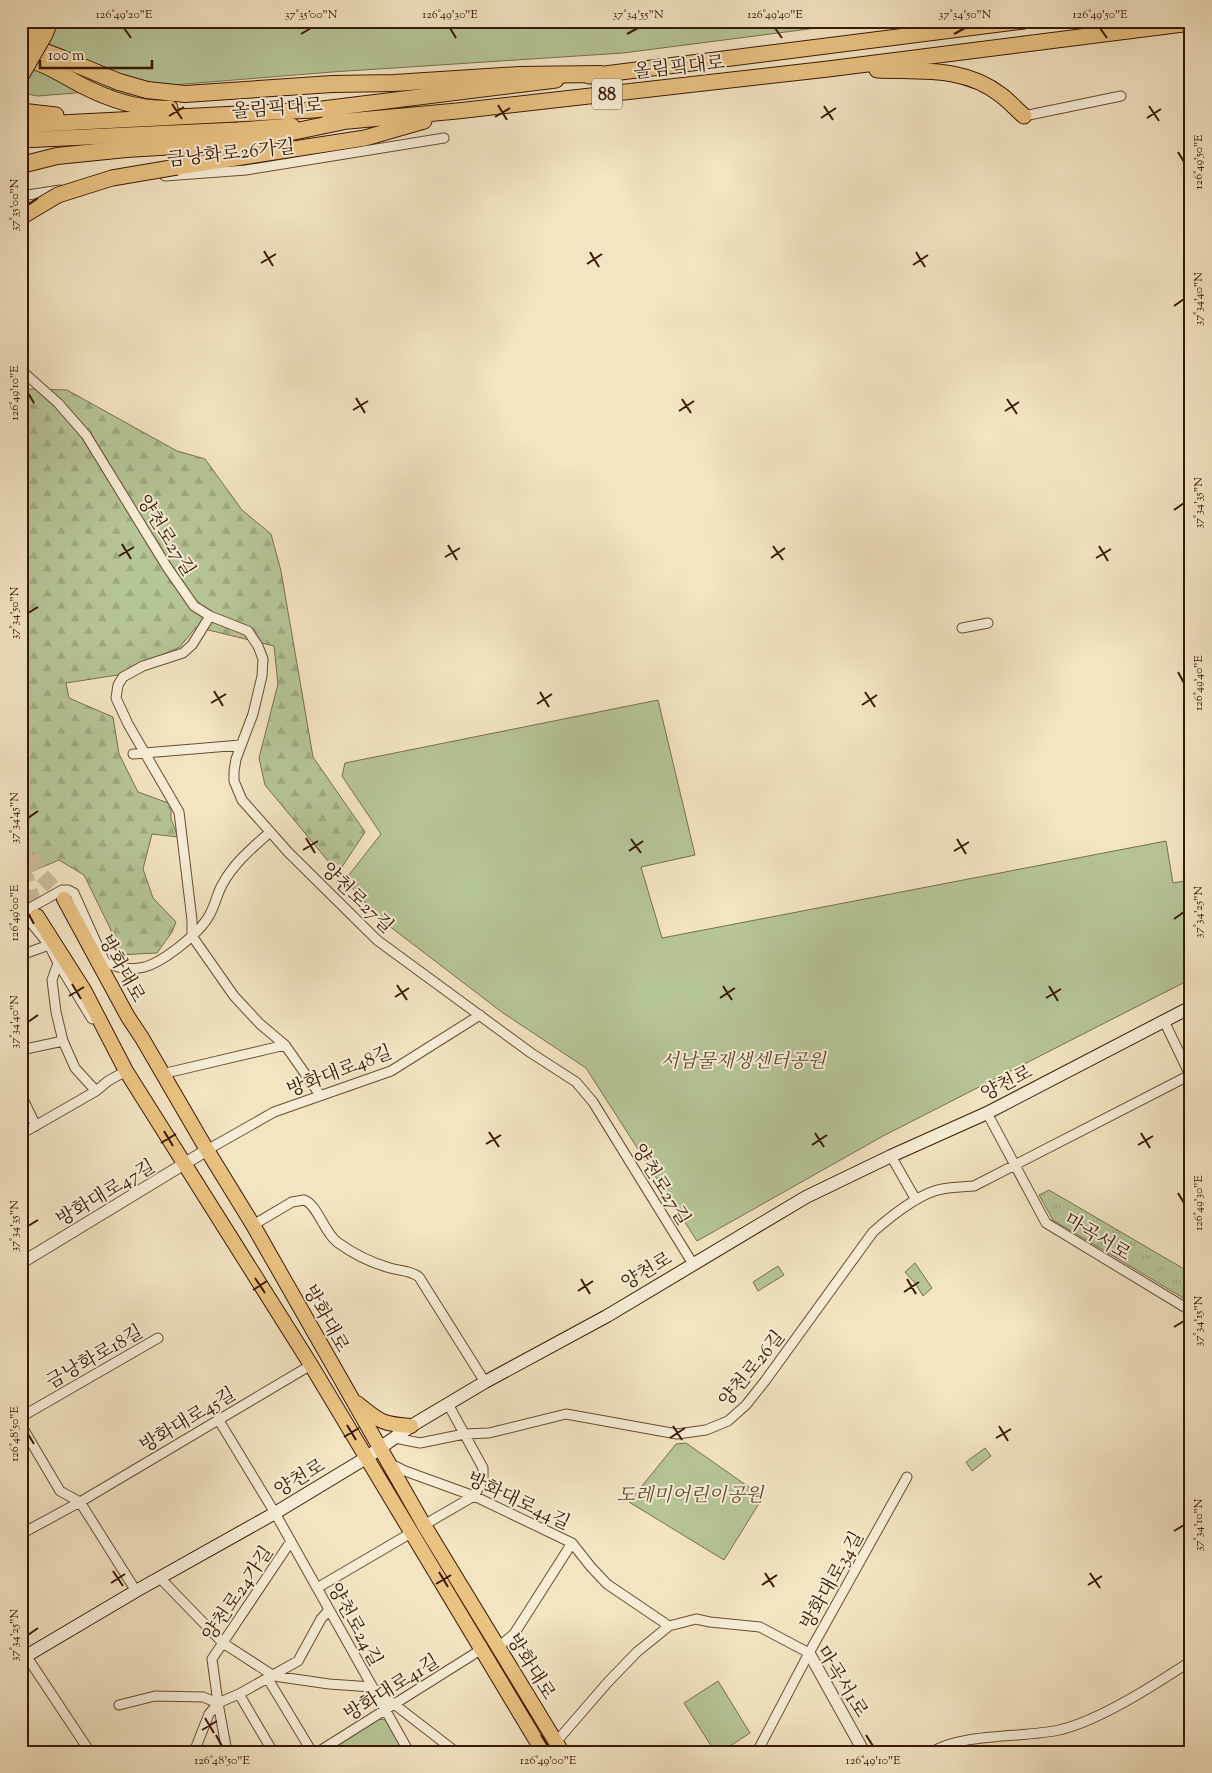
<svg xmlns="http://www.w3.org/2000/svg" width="1212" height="1773" font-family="'Sorts Mill Goudy','Noto Serif KR',serif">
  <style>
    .grass { fill: url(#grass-tufts); stroke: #786f4e }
    .forest { fill: url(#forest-firs); stroke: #786f4e }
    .green { fill: #b6c597; stroke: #786f4e }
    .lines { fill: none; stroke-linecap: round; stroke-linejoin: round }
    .trunk-tunnel { stroke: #cebb9c; stroke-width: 15; stroke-dasharray: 15 8; stroke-linecap: butt }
    .minor-casing { stroke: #684c34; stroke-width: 11 }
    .tertiary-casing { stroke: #684c34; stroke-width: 13 }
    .secondary-casing { stroke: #391905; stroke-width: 14 }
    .primary-casing { stroke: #391905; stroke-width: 16 }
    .trunk-casing { stroke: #391905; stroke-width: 17 }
    .motorway-casing { stroke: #391905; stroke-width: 18 }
    .minor { stroke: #f7edd7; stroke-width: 9 }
    .tertiary { stroke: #f7edd7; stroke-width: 11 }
    .secondary { stroke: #f7edd7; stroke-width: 12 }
    .primary { stroke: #eac281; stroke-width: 14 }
    .trunk { stroke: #eac281; stroke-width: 15 }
    .motorway { stroke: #eac281; stroke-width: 16 }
    .trunk-bridge-casing { stroke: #391905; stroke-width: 17; stroke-linecap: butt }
    .motorway-bridge-casing { stroke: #391905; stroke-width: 18; stroke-linecap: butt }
    .trunk-bridge { stroke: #eac281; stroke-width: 15 }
    .motorway-bridge { stroke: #eac281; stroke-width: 16 }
    .ticks { fill: none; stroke: #391905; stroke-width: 2 }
    .labels { text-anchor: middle; stroke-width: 4; stroke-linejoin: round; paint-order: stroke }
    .shield { fill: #f7edd7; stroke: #725944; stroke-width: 1 }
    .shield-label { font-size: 18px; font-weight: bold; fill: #391905 }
    .street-label { font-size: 19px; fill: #391905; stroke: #f7edd7 }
    .park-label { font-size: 19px; font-style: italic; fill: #5e4d31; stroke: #f7edd7 }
    .neatline { fill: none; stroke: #391905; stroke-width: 2 }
    .ticks-label { font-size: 12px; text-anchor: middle; fill: #391905 }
  </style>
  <defs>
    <pattern id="grass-tufts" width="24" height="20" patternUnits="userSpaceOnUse" patternTransform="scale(1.25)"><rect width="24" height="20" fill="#b6c597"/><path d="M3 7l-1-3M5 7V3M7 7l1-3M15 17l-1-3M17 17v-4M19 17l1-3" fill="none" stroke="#9da981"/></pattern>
    <pattern id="forest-firs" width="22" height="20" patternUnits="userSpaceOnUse" patternTransform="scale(1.25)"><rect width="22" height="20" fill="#b6c597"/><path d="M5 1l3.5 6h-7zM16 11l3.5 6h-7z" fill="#9da981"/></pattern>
  </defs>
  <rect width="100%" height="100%" fill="#f3e4c2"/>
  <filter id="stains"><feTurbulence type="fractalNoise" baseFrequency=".004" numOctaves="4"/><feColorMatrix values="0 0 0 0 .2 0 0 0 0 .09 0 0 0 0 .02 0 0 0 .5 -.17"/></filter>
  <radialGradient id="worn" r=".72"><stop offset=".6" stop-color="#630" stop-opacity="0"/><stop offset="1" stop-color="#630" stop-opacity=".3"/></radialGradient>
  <path class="grass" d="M1049,1190L1191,1273V1299H1185L1053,1220L1039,1195Z"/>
  <path class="forest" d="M21,385L27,389L67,390L177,451L205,459L242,510L271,534L281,571L313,757L365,832L338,873L265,785L259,758L278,684L274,646L196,627L180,647L118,675L66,683L69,698L113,717L119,754L138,792L171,804V819L178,837L152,834L143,869L153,898L176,922L172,932L157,953L118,955L110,928L84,875L59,860L21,876Z"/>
  <path class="green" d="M21,21H871L623,53L332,72L38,96L21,93Z
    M658,700L695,855L641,867L662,938L1166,841L1173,883L1191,880V979L883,1136L697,1241L586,1068L503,1013L380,919L345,880L381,834L342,776L345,763Z
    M915,1263L932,1288L923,1296L915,1283L905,1272Z
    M778,1266L784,1275L758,1291L753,1282Z
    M686,1443L763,1497L724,1560L629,1502L676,1444Z
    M985,1448L991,1456L972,1471L966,1462Z
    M718,1681L750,1733L721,1752H715L684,1703Z
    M377,1719L387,1720L404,1752H332L330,1748Z"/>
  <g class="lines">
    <path class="trunk-tunnel" d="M21,835L39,872L64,899
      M21,869L27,879L37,916"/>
    <g class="minor-casing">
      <path id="minor" d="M1024,116L1121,96
        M165,176L246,170L444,138
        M21,196L60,190
        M21,370L58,403L86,435L167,567L194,606L210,616L248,631L258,646L263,659L262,676L253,714L236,759L234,771V781L242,800L288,852L377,940L531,1053L576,1082L593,1102L693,1264
        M210,616L192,645L183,653L143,666L123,677L118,685L116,698L128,724L179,812L192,920V936L234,996L260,1024L285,1045
        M962,628L988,623
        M133,754L241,745
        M21,955L49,945
        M58,963L52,980L56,1012L63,1041L75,1068L96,1091
        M106,963C117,967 127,970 139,968C160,966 201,932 210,914C215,905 217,894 222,885C233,864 252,848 270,832
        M92,1019L58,963L49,945L24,914L30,908L62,890H68L74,893L105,962
        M1164,1021L1191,1077
        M21,1050L63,1041
        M162,1074L285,1045L320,1095
        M21,1095L36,1126
        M987,1113L1046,1223L1191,1311
        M21,1134L96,1091L108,1081L126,1071
        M207,1150L274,1112L391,1071L480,1015
        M891,1156L916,1200
        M253,1225L292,1202L304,1200C317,1204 324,1232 337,1242C352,1253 372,1263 390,1268C400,1271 410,1270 419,1277L485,1382
        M21,1417L158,1338
        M218,1419L275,1513L409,1752
        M21,1425L60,1491L80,1502L136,1591
        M395,1438L420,1443L464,1434L489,1433L566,1414L677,1434L706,1430L728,1421L746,1405L765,1381L873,1232C890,1217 919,1193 942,1189C952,1187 963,1187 974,1186L1190,1075
        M389,1463L405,1471L474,1496L572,1543L591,1567L607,1584L669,1626
        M424,1525L474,1496L483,1480V1468L448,1404
        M21,1534L80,1502L311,1365
        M160,1578L223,1643L274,1676L329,1684L372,1687L456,1752
        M317,1588L411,1533
        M21,1642L27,1657L90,1752
        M498,1647L514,1634L572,1543
        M268,1679L312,1752
        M239,1694L273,1752
        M119,1705L155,1696L203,1697L218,1703
        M556,1742L608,1682L637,1652L669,1626L696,1619L710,1622L760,1627L809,1653
        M194,1752L209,1714L218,1703L239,1694L298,1661L321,1619L329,1610
        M227,1752L218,1703L212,1659L291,1541
        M318,1752L482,1649
        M757,1752L809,1653L907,1477
        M932,1752C962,1733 1023,1738 1059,1730C1099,1721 1156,1684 1191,1661"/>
    </g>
    <g class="tertiary-casing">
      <path id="tertiary" d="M21,1263L207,1150
        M809,1653L864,1752"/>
    </g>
    <g class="secondary-casing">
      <path id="secondary" d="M21,1659L136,1591L275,1513L366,1458L411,1426L485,1382L607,1316L806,1197L891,1156L987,1113L1191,1007"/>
    </g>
    <g class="primary-casing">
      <path id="primary" d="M64,899L128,1017L142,1038L207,1150L253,1225L424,1525L562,1752
        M37,916L84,990L126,1071L311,1365L543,1752
        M357,1403C380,1421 380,1424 411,1426"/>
    </g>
    <g class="trunk-casing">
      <path id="trunk" d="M21,58C43,62 62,75 81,85C108,99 140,110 170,108
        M877,70C921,72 964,66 1001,95C1009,101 1016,109 1024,116
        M589,76L1024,21
        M21,111L56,115
        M327,123L457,111L828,69L1191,23
        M21,125L314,110L556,80
        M21,140L238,130L292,126
        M177,167L365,138L424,121"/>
    </g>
    <g class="motorway-casing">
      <path id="motorway" d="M44,35L50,21
        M24,46L35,48L61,58L119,82L147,90L185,94L332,84L394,83L518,75L600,74
        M21,165L57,156L126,149L244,142L340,122"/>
    </g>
    <use href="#minor" class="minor"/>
    <use href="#tertiary" class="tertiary"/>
    <use href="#secondary" class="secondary"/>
    <use href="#primary" class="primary"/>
    <use href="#trunk" class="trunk"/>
    <use href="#motorway" class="motorway"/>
    <g class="trunk-bridge-casing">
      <path id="trunk-bridge" d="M21,217L58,195L112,178L177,167"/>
    </g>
    <g class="motorway-bridge-casing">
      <path id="motorway-bridge" d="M21,52L36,24
        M21,75L44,35"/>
    </g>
    <use href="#trunk-bridge" class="trunk-bridge"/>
    <use href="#motorway-bridge" class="motorway-bridge"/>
  </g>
  <path class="ticks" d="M124,28L131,38M450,28L456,38M775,28L782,38M1100,28L1107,38M301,34L311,28M627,34L638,28M954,34L965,28M172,104L182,119M498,105L507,120M824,106L833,120M1149,106L1159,121M169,116L184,107M495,117L510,108M821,118L836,108M1147,118L1161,109M1178,152L1184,162M28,205L38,198M264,251L273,266M590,252L599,267M916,252L925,267M261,263L276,254M587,264L602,254M913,265L928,255M1174,306L1184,299M28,393L34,403M356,398L365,413M682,399L691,413M1007,399L1017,414M353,410L368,401M679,411L694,401M1005,411L1019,402M1174,510L1184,503M122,544L131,559M448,545L457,560M773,546L783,560M1099,546L1108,561M119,556L134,547M445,557L460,548M771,558L785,548M1096,558L1111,549M28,613L38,607M1178,672L1184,683M214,691L223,706M540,692L549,707M865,692L875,707M211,703L226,694M537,704L552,694M862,705L877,695M28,818L38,811M306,838L315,853M631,839L641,853M957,839L966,854M303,850L318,841M629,851L643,841M954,851L969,842M28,913L34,924M1174,919L1184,912M72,984L81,999M397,985L407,1000M723,986L732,1000M1049,986L1058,1001M69,996L84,987M395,997L409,988M720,998L735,988M1046,998L1061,989M28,1022L38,1015M164,1131L173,1146M489,1132L499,1147M815,1133L824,1147M1141,1133L1150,1148M161,1143L176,1134M486,1144L501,1135M812,1145L827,1135M1138,1145L1153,1136M1178,1193L1184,1203M28,1226L38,1220M255,1278L265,1293M581,1279L590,1294M907,1279L916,1294M253,1290L267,1281M578,1291L593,1281M904,1292L919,1282M1174,1327L1184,1321M347,1425L356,1440M673,1426L682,1440M999,1426L1008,1441M28,1434L34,1444M344,1437L359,1428M670,1438L685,1428M996,1438L1011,1429M1174,1531L1184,1525M113,1571L123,1586M439,1572L448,1587M765,1573L774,1587M1090,1573L1100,1588M111,1583L125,1574M436,1584L451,1575M762,1585L777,1575M1088,1585L1102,1576M28,1635L38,1628M205,1718L214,1733M202,1730L217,1721M216,1735L222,1746M541,1735L548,1746M866,1735L873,1746"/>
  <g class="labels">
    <rect class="shield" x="592" y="78.5" width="30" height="31" rx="4"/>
    <g class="shield-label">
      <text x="607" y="100">88</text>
    </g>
    <g class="street-label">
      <text transform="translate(679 66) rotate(-6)" y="7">올림픽대로</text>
      <text transform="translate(277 107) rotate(-4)" y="7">올림픽대로</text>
      <text transform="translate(231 152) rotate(-6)" y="7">금낭화로26가길</text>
      <text transform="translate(167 535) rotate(58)" y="7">양천로27길</text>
      <text transform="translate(358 897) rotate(44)" y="7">양천로27길</text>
      <text transform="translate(123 968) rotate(61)" y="7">방화대로</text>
      <text transform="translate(339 1070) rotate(-21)" y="7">방화대로48길</text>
      <text transform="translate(1006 1082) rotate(-27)" y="7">양천로</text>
      <text transform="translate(662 1184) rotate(58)" y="7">양천로27길</text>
      <text transform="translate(105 1192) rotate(-31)" y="7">방화대로47길</text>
      <text transform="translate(1098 1236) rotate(31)" y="7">마곡서로</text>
      <text transform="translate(646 1270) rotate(-31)" y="7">양천로</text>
      <text transform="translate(327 1318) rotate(61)" y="7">방화대로</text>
      <text transform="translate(94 1356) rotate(-30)" y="7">금낭화로18길</text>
      <text transform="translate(751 1368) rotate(-51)" y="7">양천로26길</text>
      <text transform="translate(187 1419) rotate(-31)" y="7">방화대로45길</text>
      <text transform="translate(299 1477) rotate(-31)" y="7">양천로</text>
      <text transform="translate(519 1500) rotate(25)" y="7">방화대로44길</text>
      <text transform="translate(831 1580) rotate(-61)" y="7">방화대로34길</text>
      <text transform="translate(237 1593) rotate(-56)" y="7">양천로24가길</text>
      <text transform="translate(356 1624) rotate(61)" y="7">양천로24길</text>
      <text transform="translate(532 1666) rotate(58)" y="7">방화대로</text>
      <text transform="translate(843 1681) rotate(58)" y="7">마곡서1로</text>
      <text transform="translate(391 1687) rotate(-32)" y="7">방화대로41길</text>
    </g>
    <g class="park-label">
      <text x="743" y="1067">서남물재생센터공원</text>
      <text x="690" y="1501">도레미어린이공원</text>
    </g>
  </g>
  <rect width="1212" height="1773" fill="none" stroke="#f3e4c2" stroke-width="55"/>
  <path d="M40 60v8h112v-8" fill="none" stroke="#391905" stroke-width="2.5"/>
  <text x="48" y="60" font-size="15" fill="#391905" stroke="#f7edd7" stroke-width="4" paint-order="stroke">100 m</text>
  <rect x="28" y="28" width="1156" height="1718" class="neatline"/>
  <g class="ticks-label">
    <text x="124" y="18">126°49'20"E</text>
    <text x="311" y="18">37°35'00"N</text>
    <text x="450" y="18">126°49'30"E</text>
    <text x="638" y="18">37°34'55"N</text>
    <text x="775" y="18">126°49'40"E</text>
    <text x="965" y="18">37°34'50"N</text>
    <text x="1100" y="18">126°49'50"E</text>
    <text transform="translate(1198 162) rotate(-90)" y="4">126°49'50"E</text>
    <text transform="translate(14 205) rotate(-90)" y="4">37°35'00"N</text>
    <text transform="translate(1198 299) rotate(-90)" y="4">37°34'40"N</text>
    <text transform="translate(14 393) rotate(-90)" y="4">126°49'10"E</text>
    <text transform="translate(1198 503) rotate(-90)" y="4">37°34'35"N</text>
    <text transform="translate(14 613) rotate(-90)" y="4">37°34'50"N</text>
    <text transform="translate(1198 683) rotate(-90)" y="4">126°49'40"E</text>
    <text transform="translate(14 818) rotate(-90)" y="4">37°34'45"N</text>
    <text transform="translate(1198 912) rotate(-90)" y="4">37°34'25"N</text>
    <text transform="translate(14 913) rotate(-90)" y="4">126°49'00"E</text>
    <text transform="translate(14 1022) rotate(-90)" y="4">37°34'40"N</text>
    <text transform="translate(1198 1203) rotate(-90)" y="4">126°49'30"E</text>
    <text transform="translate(14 1226) rotate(-90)" y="4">37°34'35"N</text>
    <text transform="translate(1198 1321) rotate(-90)" y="4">37°34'15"N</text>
    <text transform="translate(14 1434) rotate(-90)" y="4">126°48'50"E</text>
    <text transform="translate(1198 1525) rotate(-90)" y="4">37°34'10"N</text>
    <text transform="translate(14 1635) rotate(-90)" y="4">37°34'25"N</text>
    <text x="222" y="1764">126°48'50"E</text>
    <text x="548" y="1764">126°49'00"E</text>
    <text x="873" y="1764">126°49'10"E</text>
  </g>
  <rect width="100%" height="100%" filter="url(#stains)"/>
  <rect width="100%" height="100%" fill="url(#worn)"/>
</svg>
